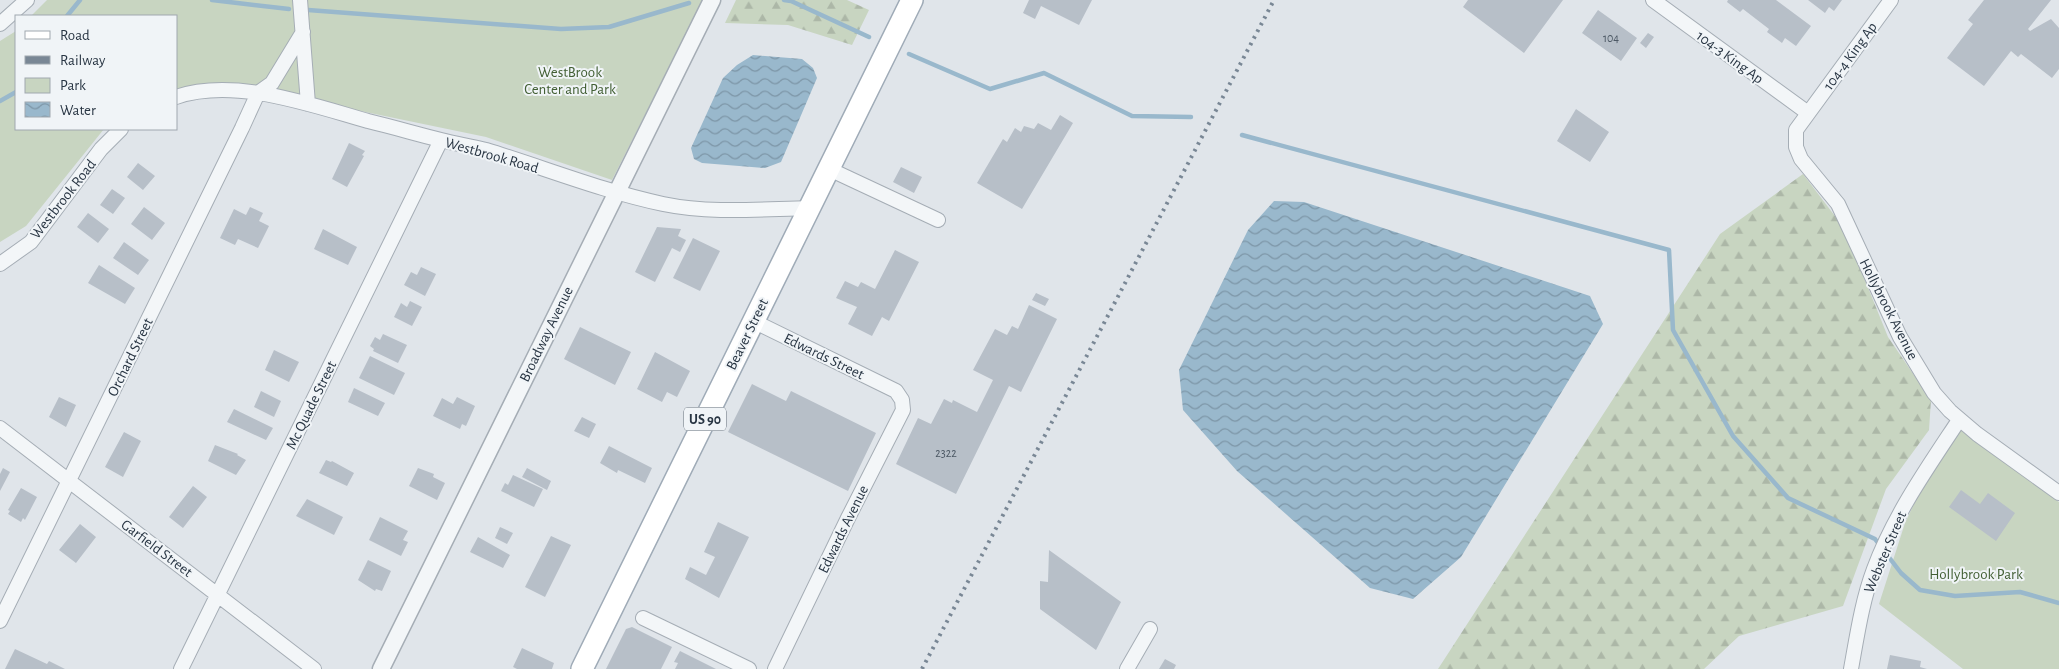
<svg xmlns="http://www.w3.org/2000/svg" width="2059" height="669" font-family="'Alegreya Sans',sans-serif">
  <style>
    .forest { fill: url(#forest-firs) }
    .green { fill: #c8d5c1 }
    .water { fill: url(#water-waves) }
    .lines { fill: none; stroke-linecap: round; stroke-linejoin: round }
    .stream { stroke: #99b8cc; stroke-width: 4.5 }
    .building { fill: #b7bfc8 }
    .minor-casing { stroke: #a5adb5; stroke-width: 16 }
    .tertiary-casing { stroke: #a5adb5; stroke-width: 19 }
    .primary-casing { stroke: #9fabb7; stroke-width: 24 }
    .minor { stroke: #f3f6f8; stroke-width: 14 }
    .tertiary { stroke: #f3f6f8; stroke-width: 16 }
    .primary { stroke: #fff; stroke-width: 21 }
    .rail { stroke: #798795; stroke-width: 4; stroke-dasharray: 2.5 5; stroke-linecap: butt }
    .labels { text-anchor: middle; stroke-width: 4; stroke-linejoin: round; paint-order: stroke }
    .number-label { font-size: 12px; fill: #4c5864 }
    .shield { fill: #f0f4f7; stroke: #646e79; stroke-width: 1 }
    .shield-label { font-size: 14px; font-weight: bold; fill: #283543 }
    .street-label { font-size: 15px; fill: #283543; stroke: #f0f4f7 }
    .park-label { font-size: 15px; fill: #425f34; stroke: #f0f4f7 }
  </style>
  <defs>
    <pattern id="forest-firs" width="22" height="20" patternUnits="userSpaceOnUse" patternTransform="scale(1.25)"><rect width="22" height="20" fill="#c8d5c1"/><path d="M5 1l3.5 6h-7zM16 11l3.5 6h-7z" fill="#acb7a7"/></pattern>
    <pattern id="water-waves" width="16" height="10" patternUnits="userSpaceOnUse" patternTransform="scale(1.25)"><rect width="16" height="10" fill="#99b8cc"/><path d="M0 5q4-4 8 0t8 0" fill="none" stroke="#7d96a7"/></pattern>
  </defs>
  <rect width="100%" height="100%" fill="#e0e5ea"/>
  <path class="forest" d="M736,0H847L869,10L852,45L788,25L725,23Z
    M1803,174L1844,228L1888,337L1931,400L1929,430L1886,489L1843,606L1739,636L1704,669H1438L1720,234Z"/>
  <path class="green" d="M47,0H703L612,180L486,137L346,108L206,85L176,90V16H31Z
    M16,31V129H104L26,226L0,242V41Z
    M1959,429L2059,502V669H1963L1879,604L1905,523L1921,489Z"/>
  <path class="water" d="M753,55L802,59L813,68L817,78L781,162L765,168L702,163L694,159L691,148L723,78L737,65Z
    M1274,201L1304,202L1590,296L1603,324L1461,557L1413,599L1370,588L1237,471L1183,410L1179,370L1248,230Z"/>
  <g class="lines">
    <path class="stream" d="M212,0L289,9
      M784,0L791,1L869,37
      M308,10L561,29L609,27L689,3
      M67,16L80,0
      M909,54L990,89L1044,73L1132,116L1191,117
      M0,101L16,92
      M1242,135L1669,250L1673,330L1733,436L1788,498L1875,539L1901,573L1920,590L1955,596L2020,592L2059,603"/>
  </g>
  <path class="building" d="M1029,0H1092L1079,25L1041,6L1035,19L1023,13Z
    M1468,0H1563L1524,53L1463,7Z
    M1728,0H1776L1811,26L1796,46L1785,38L1782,43L1767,32L1769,29L1743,9L1740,12L1727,2Z
    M1808,0H1842L1834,11L1829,7L1825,13Z
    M1984,0H2051L2028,29L2030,31L2051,19L2059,28V69L2052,78L2021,54L2018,57L2011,51L1984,86L1947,58L1973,24L1968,20Z
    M1598,10L1637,38L1621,61L1582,33Z
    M1648,33L1654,37L1646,48L1640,43Z
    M1576,109L1609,132L1590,162L1557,141Z
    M1060,115L1073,123L1022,209L977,183L1003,139L1007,142L1015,128L1021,132L1024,126L1034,129L1038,123L1051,130Z
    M349,143L365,151L362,155L364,156L347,187L332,179Z
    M138,163L155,176L143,190L127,177Z
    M901,167L922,177L914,193L893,182Z
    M112,189L125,198L113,214L100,205Z
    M144,207L165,223L152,240L131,224Z
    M250,207L263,213L259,221L269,226L258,248L238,239L235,245L220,238L234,209L246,215Z
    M88,213L109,229L98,243L77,227Z
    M657,227L681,229L678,236L686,240L680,252L672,248L655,282L635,272Z
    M323,229L357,247L348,265L314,249Z
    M693,238L720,251L700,291L673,278Z
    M124,242L149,260L138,275L113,258Z
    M895,250L919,262L889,321L882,317L872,336L848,324L857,307L836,298L845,281L858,287L861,282L875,289Z
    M99,265L135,288L125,304L88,283Z
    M421,267L436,274L425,296L404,285L411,272L417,275Z
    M1036,293L1049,299L1045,306L1032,300Z
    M410,301L422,307L412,326L394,317L401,303L407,307Z
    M1029,305L1057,319L1021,392L1009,386L956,494L896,464L918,418L931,424L944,399L952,403L953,400L977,412L993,380L973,370L995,329L1007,335L1012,326L1018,329Z
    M580,327L631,352L615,385L564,359Z
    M383,334L407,345L398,363L373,351L374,349L370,346L375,337L380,340Z
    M274,350L299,362L289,382L265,370Z
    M655,352L690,371L677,397L667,392L662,402L637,389Z
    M370,356L405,373L394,395L359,378Z
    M752,384L786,401L791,391L876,433L848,491L728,432Z
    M354,388L385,403L378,416L348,402Z
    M261,391L281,401L274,417L254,407Z
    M59,397L76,405L66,427L49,417Z
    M457,397L475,406L466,426L462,424L460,429L433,416L442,398L453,404Z
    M234,409L273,428L266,440L227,422Z
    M582,417L596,424L589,438L574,431Z
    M124,432L141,441L123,477L105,467Z
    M215,445L238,454L237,455L246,460L236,475L208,461Z
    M609,446L652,468L645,483L618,470L617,473L600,463Z
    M326,460L331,462L332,461L354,473L347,486L319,473Z
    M3,468L10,472L0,491V474Z
    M418,468L434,474L433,477L445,483L437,500L409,486Z
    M527,468L551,481L547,490L522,477Z
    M513,475L543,489L534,507L501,491L505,483L508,485Z
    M193,486L207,497L183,528L169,517Z
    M21,488L37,497L25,520L23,518L21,522L8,514L10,511L8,510Z
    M1961,490L1980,504L1988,493L2015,513L1996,541L1949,507Z
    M307,499L343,517L334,535L296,516Z
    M380,517L408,531L403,540L408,542L401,556L369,540Z
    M718,522L749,537L719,598L685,579L690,567L706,575L715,557L704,552Z
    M80,524L96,537L76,563L59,550Z
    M500,527L513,533L507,544L495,538Z
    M551,536L571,545L545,597L525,587Z
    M478,537L510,555L503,568L470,552Z
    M1049,550L1121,602L1096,650L1040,609V581L1048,582Z
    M368,560L391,571L382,591L376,589L375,591L358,580Z
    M632,627L672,647L661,669H606L626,629Z
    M522,648L554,663L552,669H517L513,667Z
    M15,649L47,664L49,661L65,669H5Z
    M680,651L716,669H675L678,663L674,662Z
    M1890,655L1921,661L1920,667L1927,669H1887Z
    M1165,659L1176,665L1174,669H1159Z"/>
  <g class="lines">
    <g class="minor-casing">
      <path id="minor" d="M300,0L308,104
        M1653,0L1808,113
        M1891,0L1796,130V147L1801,159L1838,204L1900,337L1934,393L1950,411L1977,434L2059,493
        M0,24L27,0
        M176,97C235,77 311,105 368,121C393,127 417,134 441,140C456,144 471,146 486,150C545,168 602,191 663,204C711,214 761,209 810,208
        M829,169L938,220
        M0,264L31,242L101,149L121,129
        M753,321L896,391L902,400L903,410L848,518L775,669
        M0,428L314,669
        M643,618L749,669
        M0,621L242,128L258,93L272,83L303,32
        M181,669L441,140
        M1127,669L1150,629
        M1851,669C1857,636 1862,601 1874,569C1894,515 1928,467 1959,420"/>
    </g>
    <g class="tertiary-casing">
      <path id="tertiary" d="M381,669L712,0"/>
    </g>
    <g class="primary-casing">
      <path id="primary" d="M582,669L912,0"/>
    </g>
    <use href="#minor" class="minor"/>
    <use href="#tertiary" class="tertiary"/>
    <use href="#primary" class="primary"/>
    <path class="rail" d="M922,669L1274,0"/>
  </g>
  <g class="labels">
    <g class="number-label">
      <text x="1611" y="42">104</text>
      <text x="946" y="457">2322</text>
    </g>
    <rect class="shield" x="684" y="407.5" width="42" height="23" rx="4"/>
    <g class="shield-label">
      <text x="705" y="424">US 90</text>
    </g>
    <g class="street-label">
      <text transform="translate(1850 56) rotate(-54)" y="5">104-4 King Ap</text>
      <text transform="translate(1730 57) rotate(36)" y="5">104-3 King Ap</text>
      <text transform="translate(492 155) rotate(16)" y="5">Westbrook Road</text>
      <text transform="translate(63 199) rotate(-52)" y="5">Westbrook Road</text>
      <text transform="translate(1889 309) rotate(63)" y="5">Hollybrook Avenue</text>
      <text transform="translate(546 334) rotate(-64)" y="5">Broadway Avenue</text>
      <text transform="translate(747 334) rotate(-64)" y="5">Beaver Street</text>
      <text transform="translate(824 356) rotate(26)" y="5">Edwards Street</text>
      <text transform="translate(130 357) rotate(-64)" y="5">Orchard Street</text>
      <text transform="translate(311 405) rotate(-64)" y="5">Mc Quade Street</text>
      <text transform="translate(843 529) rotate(-64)" y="5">Edwards Avenue</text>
      <text transform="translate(157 548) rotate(37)" y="5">Garfield Street</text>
      <text transform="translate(1885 552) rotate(-67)" y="5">Webster Street</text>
    </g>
    <g class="park-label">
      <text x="570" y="77">WestBrook<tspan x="570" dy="17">Center and Park</tspan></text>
      <text x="1976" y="579">Hollybrook Park</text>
    </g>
  </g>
  <rect x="15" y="15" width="162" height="115" fill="#f0f4f7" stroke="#a0a8af"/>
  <rect x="25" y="31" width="25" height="8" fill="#ffffff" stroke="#a0a8af"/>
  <text x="60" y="40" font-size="15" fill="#283543">Road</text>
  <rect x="25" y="56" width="25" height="8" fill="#798795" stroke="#a0a8af"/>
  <text x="60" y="65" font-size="15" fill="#283543">Railway</text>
  <rect x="25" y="78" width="25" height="15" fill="#c8d5c1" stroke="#a0a8af"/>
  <text x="60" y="90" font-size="15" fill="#283543">Park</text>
  <rect x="25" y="102" width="25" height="15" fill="url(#water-waves)" stroke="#a0a8af"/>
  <text x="60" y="115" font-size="15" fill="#283543">Water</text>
</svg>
